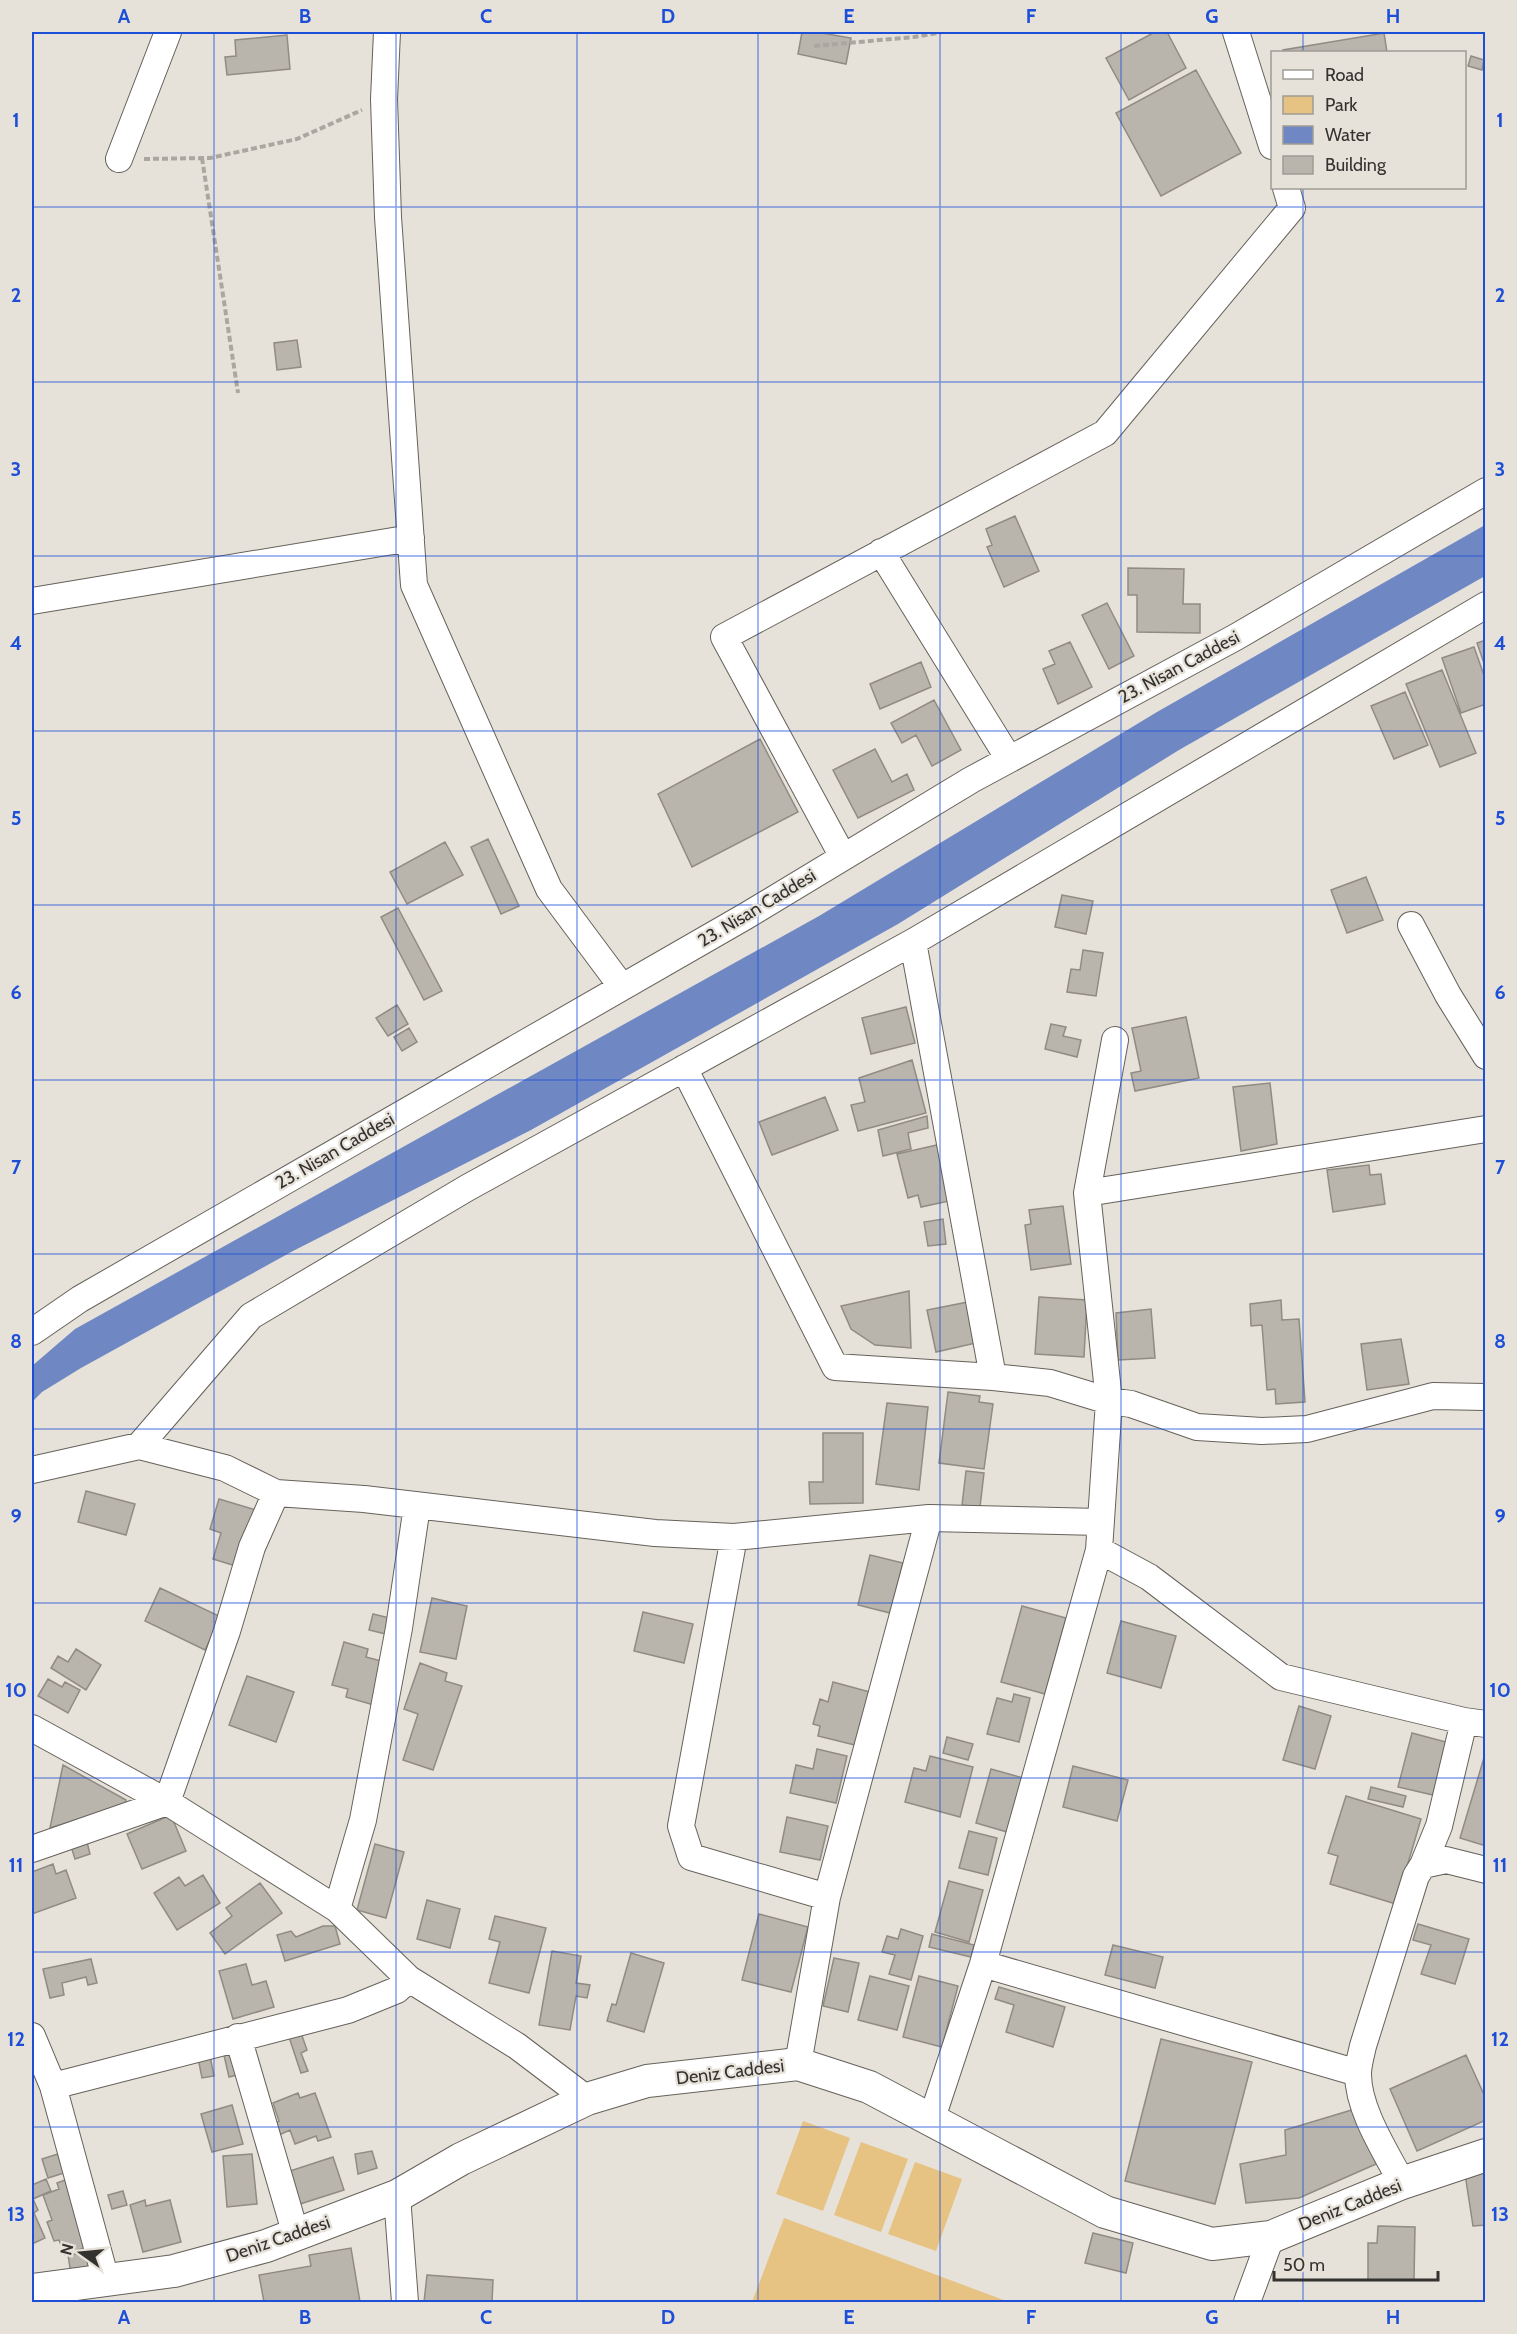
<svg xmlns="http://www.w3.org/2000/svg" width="1517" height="2334" font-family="Cabin,sans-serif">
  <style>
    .green { fill: #e6c283 }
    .water { fill: #6f88c4 }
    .building { fill: #b9b4ac; stroke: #908b83; stroke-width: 1.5 }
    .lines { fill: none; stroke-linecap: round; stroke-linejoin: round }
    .minor-casing { stroke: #66615a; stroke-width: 28 }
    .tertiary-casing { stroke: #66615a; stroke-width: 34 }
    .path { stroke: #aba7a0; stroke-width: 4; stroke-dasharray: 6 3; stroke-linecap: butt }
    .minor { stroke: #fff; stroke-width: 26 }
    .tertiary { stroke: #fff; stroke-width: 32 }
    .grid { fill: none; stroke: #1d4ed8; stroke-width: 1.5; stroke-opacity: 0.55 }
    .labels { text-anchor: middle; stroke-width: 4.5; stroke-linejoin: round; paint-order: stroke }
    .street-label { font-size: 18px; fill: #34322f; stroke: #e7e2d9 }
    .neatline { fill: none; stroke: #1d4ed8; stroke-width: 2 }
    .grid-label { font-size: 20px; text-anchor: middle; font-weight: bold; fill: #1d4ed8 }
  </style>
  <rect width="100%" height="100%" fill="#e7e2d9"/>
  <path class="green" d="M803,2121L850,2138L823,2211L776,2194Z
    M861,2142L908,2159L881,2232L834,2215Z
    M915,2162L962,2179L936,2251L888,2234Z
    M784,2218L1009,2302H752Z"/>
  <path class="water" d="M1485,525V576L1179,750L898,924L531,1130L293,1251L81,1368L42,1392L32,1402V1366L75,1329L819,916L1157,712Z"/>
  <path class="building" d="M802,32H816L851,38L846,64L798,54Z
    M1155,32H1167L1186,68L1129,100L1106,58Z
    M1384,33L1387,52H1283V50Z
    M287,35L290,69L227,75L225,57L236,56L235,40Z
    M1471,56L1484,60L1482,70L1468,66Z
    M1196,70L1241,153L1161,196L1116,113Z
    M297,340L301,367L277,370L274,343Z
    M1015,516L1039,571L1004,587L987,547L992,545L986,529Z
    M1128,568L1184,569L1183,604H1200V633L1137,632V595H1128Z
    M1107,603L1134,656L1109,669L1082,615Z
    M1486,640V669L1477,643Z
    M1070,642L1092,687L1058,704L1043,669L1055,664L1049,651Z
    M1474,647L1486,681V704L1461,713L1442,658Z
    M921,662L931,687L880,709L870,684Z
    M1442,670L1476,753L1440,767L1406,684Z
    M1405,692L1428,745L1394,759L1371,706Z
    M934,700L961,750L932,766L916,735L902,743L891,723Z
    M760,739L798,812L692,867L658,794Z
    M875,749L892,782L907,774L914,790L858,818L833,770Z
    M488,839L519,906L501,914L471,847Z
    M445,842L463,875L407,904L390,872Z
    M1366,877L1383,920L1347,933L1331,890Z
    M1062,895L1093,901L1086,934L1055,927Z
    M398,908L442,991L424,1000L381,917Z
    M1083,950L1103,953L1096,996L1067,992L1071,969L1080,970Z
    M397,1005L408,1024L388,1036L376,1018Z
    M906,1007L915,1043L871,1054L862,1018Z
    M1186,1017L1199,1078L1135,1091L1131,1073L1141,1071L1132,1028Z
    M1051,1024L1066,1027L1063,1036L1081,1040L1077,1057L1045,1049Z
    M409,1028L417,1042L402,1051L394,1037Z
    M912,1060L926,1113L858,1131L851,1105L865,1102L859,1078Z
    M1270,1083L1277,1144L1241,1151L1233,1087Z
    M825,1097L838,1130L772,1155L759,1122Z
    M927,1116L928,1128L908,1133L911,1149L883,1156L878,1130Z
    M937,1145L949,1201L921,1207L918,1195L908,1198L897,1154Z
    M1369,1165L1370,1175L1381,1174L1385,1204L1333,1212L1327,1170Z
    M1063,1206L1071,1264L1031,1270L1025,1225L1031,1224L1029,1210Z
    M943,1219L946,1244L928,1246L924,1222Z
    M909,1291L911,1348L875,1345L851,1329L841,1306Z
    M1039,1297L1087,1300L1084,1357L1035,1354Z
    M1281,1300L1282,1320L1299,1319L1305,1402L1276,1404L1275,1389L1267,1390L1262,1325L1251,1326L1250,1304Z
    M968,1302L976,1343L936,1352L927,1310Z
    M1151,1309L1155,1358L1118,1360L1116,1313Z
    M1401,1339L1409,1384L1367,1390L1361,1344Z
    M948,1392L980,1396L979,1402L993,1404L984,1469L939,1463Z
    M887,1403L928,1407L919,1490L876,1484Z
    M823,1433H863V1503L810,1504L809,1482H823Z
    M966,1471L984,1473L980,1507L962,1505Z
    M86,1491L135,1504L126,1535L78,1522Z
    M219,1499L256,1510L239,1567L213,1559L221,1533L210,1529Z
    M870,1555L903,1563L890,1613L858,1605Z
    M160,1588L221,1617L205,1650L145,1621Z
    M432,1598L467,1606L456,1659L420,1652Z
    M1022,1606L1066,1618L1045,1694L1001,1682Z
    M643,1612L693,1624L684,1663L634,1651Z
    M373,1614L394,1619L390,1635L369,1630Z
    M1121,1621L1176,1636L1161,1688L1107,1673Z
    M344,1642L368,1649L366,1657L385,1662L374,1705L346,1697L348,1689L332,1685Z
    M76,1649L101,1665L86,1690L51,1668L58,1656L68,1662Z
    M420,1663L447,1673L445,1681L462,1686L433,1770L403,1760L418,1714L404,1709Z
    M247,1676L294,1692L276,1742L229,1725Z
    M48,1679L62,1687L65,1682L80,1690L68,1713L38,1696Z
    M833,1682L870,1692L855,1745L818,1736L820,1726L813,1724L820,1699L828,1702Z
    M1014,1694L1030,1698L1019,1742L987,1734L997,1698L1012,1702Z
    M1299,1706L1331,1716L1315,1769L1283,1760Z
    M1412,1733L1446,1742L1433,1795L1398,1787Z
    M947,1737L973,1744L968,1760L943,1753Z
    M817,1749L847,1756L836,1803L790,1793L796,1765L813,1769Z
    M1486,1751V1846L1460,1838Z
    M930,1756L973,1767L960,1817L905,1802L914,1768L926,1771Z
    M63,1765L126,1800L125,1805L50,1828Z
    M1073,1766L1128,1780L1117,1821L1063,1807Z
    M991,1769L1023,1778L1007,1832L976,1823Z
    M1371,1787L1406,1796L1403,1807L1368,1799Z
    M1346,1796L1421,1819L1396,1904L1330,1884L1338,1856L1328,1853Z
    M171,1815L186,1851L142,1869L127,1834Z
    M787,1817L828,1826L820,1860L780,1852Z
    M969,1831L997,1838L988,1875L959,1868Z
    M86,1838L90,1854L75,1859L70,1843Z
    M375,1844L404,1852L386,1918L357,1910Z
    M53,1864L56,1874L66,1870L76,1898L32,1914V1872Z
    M203,1875L220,1903L177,1930L154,1893L179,1877L185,1886Z
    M949,1881L983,1890L969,1942L935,1932Z
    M260,1883L282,1913L225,1954L210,1933L232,1916L226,1908Z
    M427,1900L460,1909L450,1948L417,1939Z
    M759,1914L808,1927L791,1992L742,1980Z
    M495,1916L546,1928L529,1993L489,1983L500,1942L489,1939Z
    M1418,1924L1469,1939L1455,1984L1421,1974L1431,1945L1413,1940Z
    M323,1926H335L340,1944L285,1961L277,1935L291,1931L296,1937Z
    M901,1929L923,1936L911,1980L889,1974L895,1955L882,1952L887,1936L898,1939Z
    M932,1934L974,1945L971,1957L929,1947Z
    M1113,1945L1163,1957L1155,1988L1105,1975Z
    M552,1951L581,1956L576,1983L590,1985L587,1998L576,1996L570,2030L539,2025Z
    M631,1953L664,1963L644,2032L607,2021L612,2004L616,2005Z
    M834,1958L859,1963L848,2012L823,2006Z
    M91,1959L97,1983L88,1985L86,1977L62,1983L64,1995L50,1998L43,1969Z
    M246,1964L252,1985L266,1981L274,2007L233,2019L219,1971Z
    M870,1976L909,1986L897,2030L858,2020Z
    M919,1976L958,1986L942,2047L903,2037Z
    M999,1987L1065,2007L1053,2047L1006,2032L1014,2005L995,1999Z
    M300,2030L307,2050L301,2053L308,2071L301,2073L288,2034Z
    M1161,2039L1252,2062L1215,2204L1125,2181Z
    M239,2048L245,2073L229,2077L223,2051Z
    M1466,2055L1486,2099V2120L1417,2151L1390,2089Z
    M210,2056L214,2076L202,2078L198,2058Z
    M298,2093L300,2098L315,2093L331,2137L318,2141L316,2136L295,2144L290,2130L279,2135L274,2123L279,2121L273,2103Z
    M232,2105L243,2144L212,2152L201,2114Z
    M1355,2109L1376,2164L1299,2198L1246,2203L1240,2164L1286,2155L1285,2130Z
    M372,2151L377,2168L358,2174L355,2154Z
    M58,2154L64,2173L48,2178L42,2159Z
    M252,2154L257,2204L227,2207L223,2156Z
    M333,2157L344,2190L297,2205L287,2172Z
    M1486,2171V2225L1473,2226L1465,2174Z
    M46,2179L51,2191L33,2199L38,2210L34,2213L45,2238L32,2244V2185Z
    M68,2179L89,2246L65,2255L59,2240L54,2241L47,2222L52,2220L43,2195L59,2189L57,2183Z
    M123,2191L127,2205L112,2209L108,2195Z
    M145,2200L146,2206L170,2200L181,2242L143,2252L130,2205Z
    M1378,2226L1415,2227L1414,2280H1368V2243H1377Z
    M1093,2233L1133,2243L1126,2273L1085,2263Z
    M351,2248L360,2302H264L259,2275L311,2266L309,2255Z
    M95,2251L98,2269L71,2274L68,2255Z
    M427,2275L493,2280L492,2302H424Z"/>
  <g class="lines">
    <g class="minor-casing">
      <path id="minor" d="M387,32L384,99L388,217L414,585L549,889L622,987
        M1236,32L1272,146
        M119,159L168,32
        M881,552L1009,759
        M32,601L411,538
        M843,857L724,637L1105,433L1292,208L1286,188
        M1411,925L1448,995L1486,1056
        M913,942L993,1377L1050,1383L1109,1401L1131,1404L1197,1427L1262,1431L1307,1429L1433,1396L1486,1397
        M684,1068L835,1367L993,1377
        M1087,1193L1115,1040
        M32,1332L80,1299L746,916L971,780L1236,637L1486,491
        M139,1446L251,1316L467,1188L913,942L1486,605
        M32,1470L139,1446L225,1468L276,1493L364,1499L655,1533L734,1537L929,1518L1100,1522
        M734,1537L681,1826L691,1857L827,1897
        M1099,1550L1149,1577L1281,1677L1464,1721L1486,1724
        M32,1728L167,1802L337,1909L409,1979L517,2046L587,2099
        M32,1849L167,1802L227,1631L252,1547L276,1493
        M1423,1865L1439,1826L1464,1721
        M337,1909L363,1820L399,1628L417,1506
        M983,1964L1358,2073
        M32,2036L53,2086L106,2280
        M238,2037L296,2235
        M798,2064L827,1897L929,1518
        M53,2086L348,2010L397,1990L409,1979
        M932,2118L983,1964L1099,1550L1109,1401L1087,1193L1486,1129
        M1402,2183C1386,2152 1358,2110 1358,2074C1358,2065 1361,2055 1363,2046L1416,1876L1423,1865L1446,1860L1486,1870
        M397,2196L405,2302
        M1247,2302L1271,2237"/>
    </g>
    <g class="tertiary-casing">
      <path id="tertiary" d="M32,2290L174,2271L266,2246L397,2196L461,2159L587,2099L647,2081L798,2064L869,2087L1105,2212L1212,2244L1271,2237L1402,2183L1486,2155"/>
    </g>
    <path class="path" d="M814,46L914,37L943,32
      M202,158L238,393
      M144,159L210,158L297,139L362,110"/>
    <use href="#minor" class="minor"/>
    <use href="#tertiary" class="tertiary"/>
  </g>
  <path class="grid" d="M214,32V2302M396,32V2302M577,32V2302M758,32V2302M940,32V2302M1121,32V2302M1303,32V52M1303,188V2302M32,207H1486M32,382H1486M32,556H1486M32,731H1486M32,905H1486M32,1080H1486M32,1254H1486M32,1429H1486M32,1603H1486M32,1778H1486M32,1952H1486M32,2127H1486"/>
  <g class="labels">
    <g class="street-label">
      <text transform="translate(1179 667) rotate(-28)" y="6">23. Nisan Caddesi</text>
      <text transform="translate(757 908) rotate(-31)" y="6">23. Nisan Caddesi</text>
      <text transform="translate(335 1151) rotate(-30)" y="6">23. Nisan Caddesi</text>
      <text transform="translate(730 2072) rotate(-7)" y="6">Deniz Caddesi</text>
      <text transform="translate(1350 2205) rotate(-22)" y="6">Deniz Caddesi</text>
      <text transform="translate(278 2239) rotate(-19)" y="6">Deniz Caddesi</text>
    </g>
  </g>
  <rect width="1517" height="2334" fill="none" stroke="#e7e2d9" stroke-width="66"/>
  <rect x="1271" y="51" width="195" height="138" fill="#e7e2d9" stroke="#9f9c95" stroke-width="1.5"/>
  <rect x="1283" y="70" width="30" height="9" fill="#ffffff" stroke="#9f9c95" stroke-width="1.5"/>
  <text x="1325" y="81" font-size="18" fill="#34322f">Road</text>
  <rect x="1283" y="96" width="30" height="18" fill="#e6c283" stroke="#9f9c95" stroke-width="1.5"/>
  <text x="1325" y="111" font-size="18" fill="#34322f">Park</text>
  <rect x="1283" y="126" width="30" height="18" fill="#6f88c4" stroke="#9f9c95" stroke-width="1.5"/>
  <text x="1325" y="141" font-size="18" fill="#34322f">Water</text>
  <rect x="1283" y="156" width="30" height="18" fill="#b9b4ac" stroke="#9f9c95" stroke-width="1.5"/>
  <text x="1325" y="171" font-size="18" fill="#34322f">Building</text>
  <g transform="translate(81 2253) rotate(285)" stroke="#e7e2d9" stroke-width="4.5" paint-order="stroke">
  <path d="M0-4.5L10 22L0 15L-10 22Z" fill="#34322f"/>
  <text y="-9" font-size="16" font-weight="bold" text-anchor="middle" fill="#34322f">N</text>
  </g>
  <path d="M1274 2271v9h164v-9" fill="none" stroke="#34322f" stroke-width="3"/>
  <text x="1283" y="2271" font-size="18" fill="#34322f" stroke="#e7e2d9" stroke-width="4.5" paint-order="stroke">50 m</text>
  <rect x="33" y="33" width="1451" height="2268" class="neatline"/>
  <g class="grid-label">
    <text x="124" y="23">A</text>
    <text x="305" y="23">B</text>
    <text x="486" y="23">C</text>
    <text x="668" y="23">D</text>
    <text x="849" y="23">E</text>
    <text x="1031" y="23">F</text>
    <text x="1212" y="23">G</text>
    <text x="1393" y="23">H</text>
    <text x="16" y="127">1</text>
    <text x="1500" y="127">1</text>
    <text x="16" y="302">2</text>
    <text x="1500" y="302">2</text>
    <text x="16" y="476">3</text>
    <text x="1500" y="476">3</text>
    <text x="16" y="650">4</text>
    <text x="1500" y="650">4</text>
    <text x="16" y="825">5</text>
    <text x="1500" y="825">5</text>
    <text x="16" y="999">6</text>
    <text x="1500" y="999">6</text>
    <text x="16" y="1174">7</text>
    <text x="1500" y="1174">7</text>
    <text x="16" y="1348">8</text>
    <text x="1500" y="1348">8</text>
    <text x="16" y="1523">9</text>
    <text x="1500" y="1523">9</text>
    <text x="16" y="1697">10</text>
    <text x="1500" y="1697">10</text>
    <text x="16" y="1872">11</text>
    <text x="1500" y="1872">11</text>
    <text x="16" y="2046">12</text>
    <text x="1500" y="2046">12</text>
    <text x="16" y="2221">13</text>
    <text x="1500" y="2221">13</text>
    <text x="124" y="2324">A</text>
    <text x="305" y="2324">B</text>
    <text x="486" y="2324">C</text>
    <text x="668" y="2324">D</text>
    <text x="849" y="2324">E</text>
    <text x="1031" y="2324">F</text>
    <text x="1212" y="2324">G</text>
    <text x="1393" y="2324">H</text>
  </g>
</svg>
